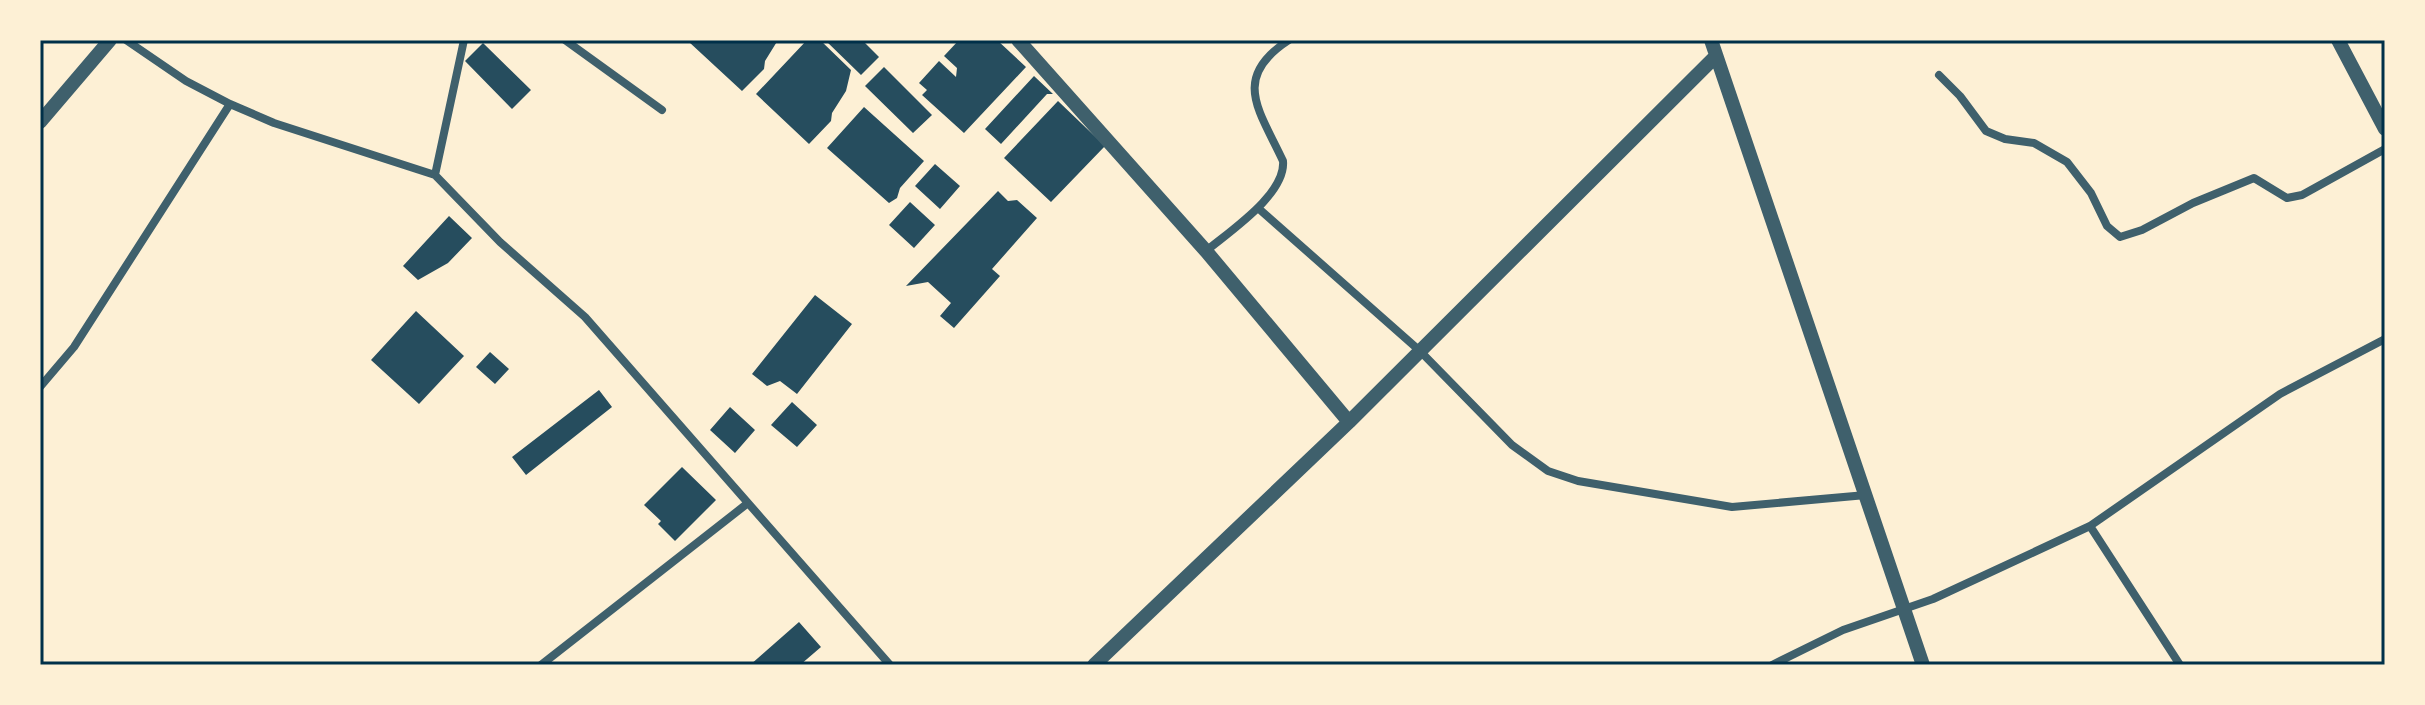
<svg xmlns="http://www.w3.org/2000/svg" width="2425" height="705" font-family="Barlow,sans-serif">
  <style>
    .building { fill: #264d5e }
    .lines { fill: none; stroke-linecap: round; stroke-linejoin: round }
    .minor { stroke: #3f606c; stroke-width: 8 }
    .tertiary { stroke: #3f606c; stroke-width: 14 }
    .neatline { fill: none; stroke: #003049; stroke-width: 3 }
  </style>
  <rect width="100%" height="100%" fill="#fdf0d5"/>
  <path class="building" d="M691,40H778L765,61L764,69L742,91L689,42Z
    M807,40H820L851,70L846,91L832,113L831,121L809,144L756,94Z
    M825,40H862L879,57L861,75Z
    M959,40H997L1026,67L964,133L922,95L927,90L919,83L939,61L956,77L957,68L944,56Z
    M483,43L531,90L512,109L465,61Z
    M884,67L932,115L913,133L865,86Z
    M1034,76L1053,94H1047L1001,144L985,129Z
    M1058,101L1105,146L1051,202L1004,158Z
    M864,107L924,161L900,188L897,198L889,203L827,148Z
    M935,164L960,186L940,209L915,186Z
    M998,191L1008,201L1017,200L1037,218L992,269L1000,276L954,328L940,316L951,303L928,282L906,286Z
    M910,202L935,225L914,248L889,225Z
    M449,216L472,238L448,263L418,280L403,266Z
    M815,295L852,324L797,394L780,381L767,386L752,374Z
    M416,311L464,356L419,404L371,360Z
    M490,352L509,369L495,384L476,367Z
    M599,390L612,407L526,475L512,457Z
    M792,402L817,425L797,447L771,425Z
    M730,407L755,430L735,453L710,430Z
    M682,467L716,500L675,541L658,524L661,521L644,505Z
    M799,622L821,647L800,665H750Z"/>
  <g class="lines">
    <path class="minor" d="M126,40L186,81L230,104L274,123L435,175L500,242L585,317L890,665
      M565,40L662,110
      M1939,75L1960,96L1986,131L2005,139L2034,143L2067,162L2091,193L2107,226L2120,237L2142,230L2193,203L2254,178L2287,198L2302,195L2385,149
      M435,175L464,40
      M1258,208L1420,351L1512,445L1548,471L1578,481L1732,507L1866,495
      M1206,251C1230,231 1286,194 1283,161C1260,111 1230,78 1289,40
      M40,387L74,347L230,104
      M2090,526L2180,665
      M541,665L748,503
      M1772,665L1843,630L1933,599L2090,526L2280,394L2385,339"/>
    <path class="tertiary" d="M1018,40L1206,251L1349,422
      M1711,40L1923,665
      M2338,40L2385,129
      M40,122L110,40
      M1094,665L1349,422L1716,56"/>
  </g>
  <rect width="2425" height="705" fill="none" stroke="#fdf0d5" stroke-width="84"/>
  <rect x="42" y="42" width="2341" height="621" class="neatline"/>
</svg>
